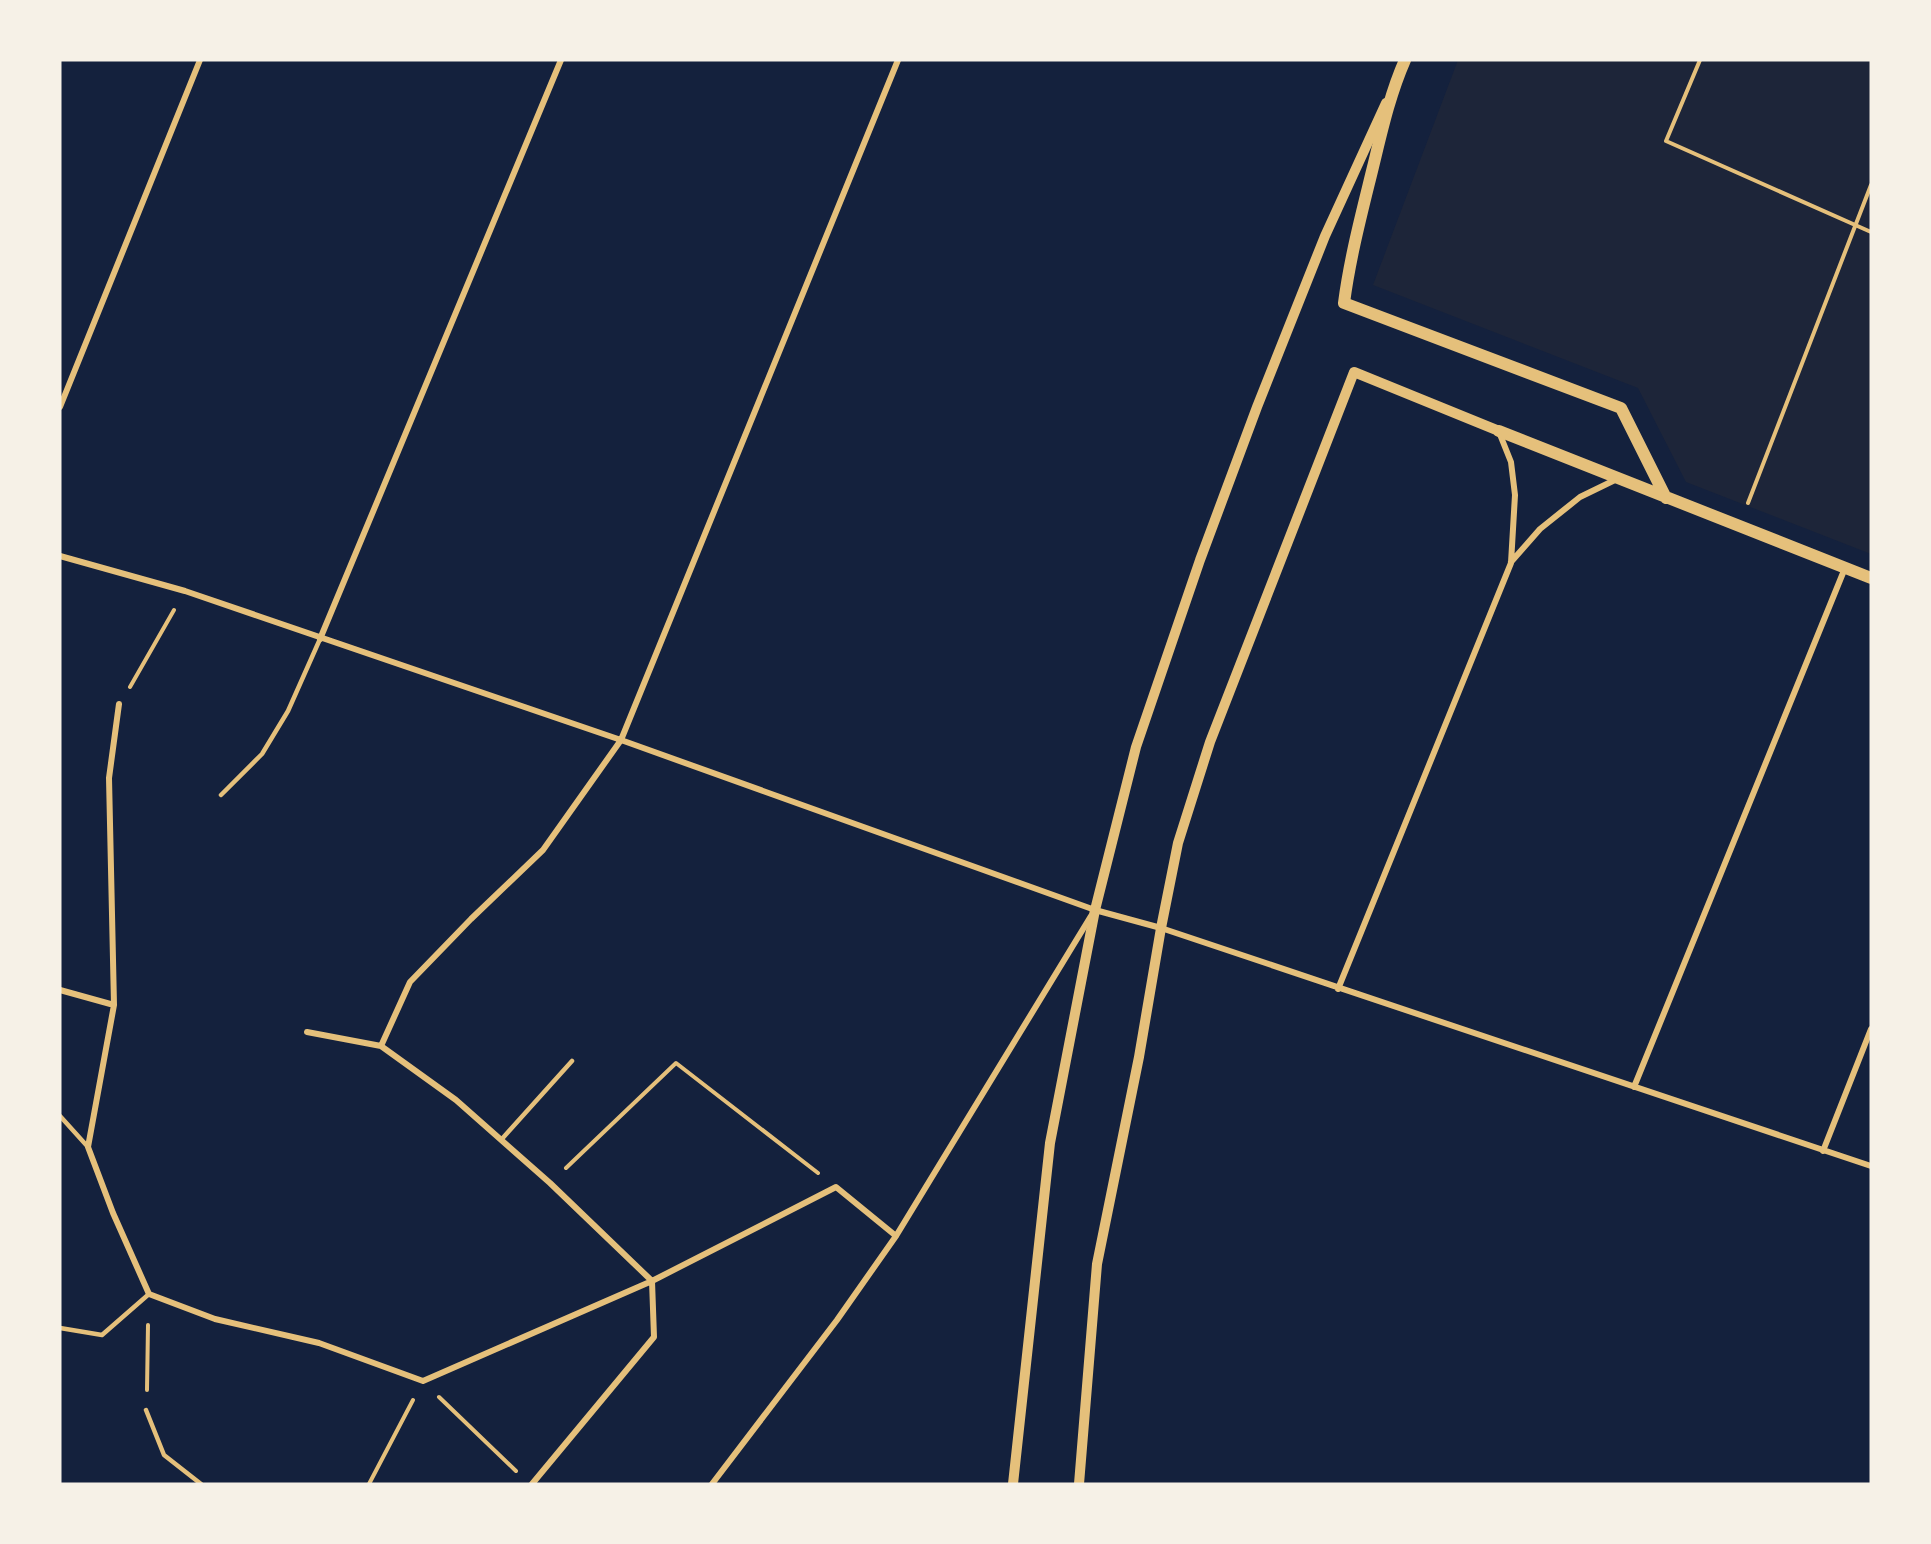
<svg xmlns="http://www.w3.org/2000/svg" width="1931" height="1544" font-family="'Fira Sans',sans-serif">
  <style>
    .green { fill: #1d2539 }
    .lines { fill: none; stroke-linecap: round; stroke-linejoin: round }
    .path { stroke: #e5c07b; stroke-width: 4 }
    .service { stroke: #e5c07b; stroke-width: 4.5 }
    .minor { stroke: #e5c07b; stroke-width: 6 }
    .tertiary { stroke: #e5c07b; stroke-width: 10 }
    .secondary { stroke: #e5c07b; stroke-width: 12 }
  </style>
  <rect width="100%" height="100%" fill="#14213d"/>
  <path class="green" d="M1458,60H1871V554L1686,482L1638,388L1373,285Z"/>
  <g class="lines">
    <path class="path" d="M1700,60L1666,141L1871,232
      M1748,503L1871,185
      M130,687L174,610
      M566,1168L676,1063L818,1173
      M147,1390L148,1325
      M439,1397L516,1471
      M369,1484L413,1400"/>
    <path class="service" d="M221,795L262,754L288,711L320,639
      M60,1116L88,1147
      M501,1140L572,1061
      M60,1328L102,1335L149,1294
      M146,1410L164,1455L201,1484"/>
    <path class="minor" d="M60,407L200,60
      M60,556L185,591L621,740L1095,910L1161,928L1871,1166
      M1511,562L1540,529L1580,497L1617,479
      M320,639L561,60
      M119,704L109,778L114,1005L88,1147L113,1213L149,1294L215,1319L319,1343L423,1381L652,1281L836,1187L896,1236
      M1338,989L1511,563L1515,495L1511,462L1499,432
      M60,990L114,1005
      M307,1032L381,1046
      M1634,1087L1845,568
      M1823,1151L1871,1029
      M532,1484L654,1337L652,1281L550,1183L456,1100L381,1046L410,982L471,919L543,850L621,740L898,60
      M712,1484L837,1320L896,1236L1091,916"/>
    <path class="tertiary" d="M1013,1484L1050,1143L1095,910L1136,747L1200,560L1257,407L1325,236L1386,103
      M1079,1484L1097,1264L1139,1057L1161,928L1178,843L1210,742L1354,372L1499,431"/>
    <path class="secondary" d="M1405,60C1390,94 1382,130 1373,167C1362,212 1350,257 1344,303L1621,408L1666,498
      M1499,431L1871,578"/>
  </g>
  <rect width="1931" height="1544" fill="none" stroke="#f6f1e7" stroke-width="123"/>
</svg>
